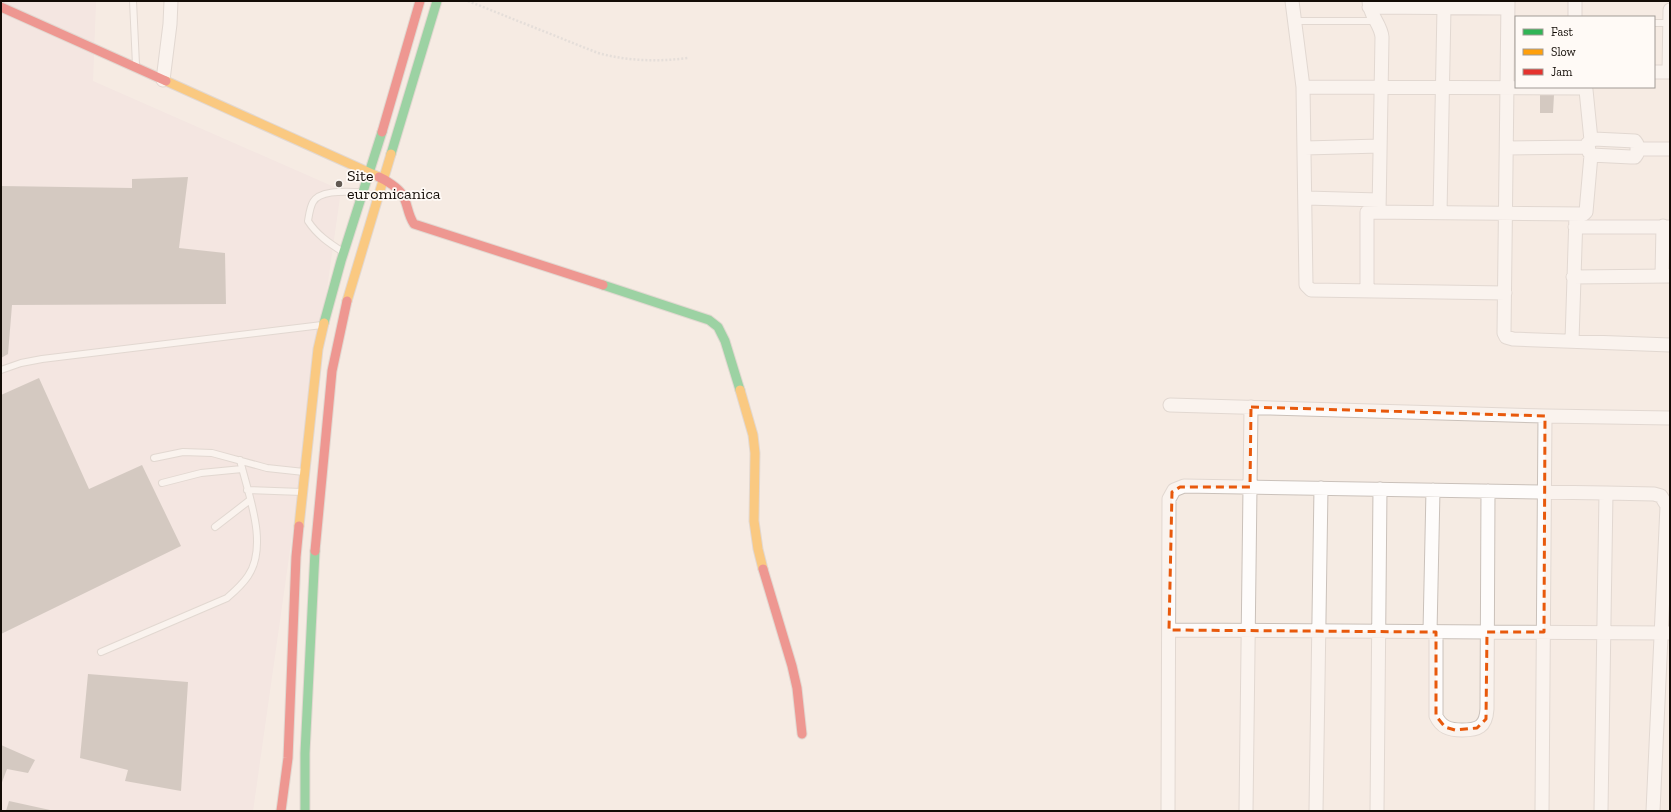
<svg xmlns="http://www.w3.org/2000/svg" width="1671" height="812" font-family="'Zilla Slab',serif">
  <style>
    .industrial { fill: #f1dfdd }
    .building { fill: #aba198 }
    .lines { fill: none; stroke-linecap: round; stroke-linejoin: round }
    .lane-casing { stroke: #cac1ba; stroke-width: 8 }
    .street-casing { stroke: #cac1ba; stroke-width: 15 }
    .fast-casing { stroke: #cac1ba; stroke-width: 11 }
    .slow-casing { stroke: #cac1ba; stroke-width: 11 }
    .jam-casing { stroke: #cac1ba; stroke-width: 11 }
    .path { stroke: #d1cecc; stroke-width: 2.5; stroke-dasharray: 2 2; stroke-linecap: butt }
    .lane { stroke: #fefcfb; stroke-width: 6 }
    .street { stroke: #fefcfb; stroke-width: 13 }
    .fast { stroke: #30b455; stroke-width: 9 }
    .slow { stroke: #ff9f0a; stroke-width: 9 }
    .jam { stroke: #e5322d; stroke-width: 9 }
    .marked { fill: none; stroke: #e8590c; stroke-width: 3; stroke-dasharray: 8 5; stroke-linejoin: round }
    .poi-dot { fill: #625a53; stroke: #fffaf6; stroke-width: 1.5 }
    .labels { text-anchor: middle; stroke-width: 3.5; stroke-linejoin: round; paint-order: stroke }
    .poi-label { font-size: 16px; fill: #130c06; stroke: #fffaf6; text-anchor: start }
  </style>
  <rect width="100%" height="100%" fill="#f5ebe3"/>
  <path class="industrial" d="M1,1H96L93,81L341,190L253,811H1Z"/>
  <path class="building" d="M1540,95H1554L1553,113H1540Z
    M188,177L179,248L225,253L226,304L12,305L8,354L1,358V186L132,188V179Z
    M39,378L89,489L142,465L181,546L1,634V395Z
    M88,674L188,682L181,791L125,781L128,770L80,758Z
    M1,745L35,760L28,773L7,769L1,785Z
    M9,801L50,810V811H6Z"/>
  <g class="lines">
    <g class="lane-casing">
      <path id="lane" d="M133,1L136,65
        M1295,21H1375
        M1654,23H1670
        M343,252C329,243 317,235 308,221C309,215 310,207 313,202C320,189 349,192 361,192
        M1,370L21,363L42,359L322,325
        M154,458L183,452L212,453L267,468L304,472
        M162,483L201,473L242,469
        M247,490L302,492
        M215,527L250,500
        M101,652L227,598C235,591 242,585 248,576C269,545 248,494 240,460"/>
    </g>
    <g class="street-casing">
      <path id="street" d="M1292,1L1303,87L1306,285L1311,290L1505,293
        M1369,1C1369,15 1381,24 1382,37L1379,212
        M1508,1L1504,333L1506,337L1513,339L1670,345
        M1575,1V17
        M1369,7L1508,8
        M1654,72H1670
        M1669,72L1670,10
        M163,80L170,24L171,1
        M1303,87L1585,88L1586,90L1591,140
        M1594,139L1635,141L1637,144V154L1635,157H1631L1591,155L1589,152L1588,143Z
        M1305,148L1380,146
        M1507,148L1588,147
        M1637,149H1670
        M1306,198L1379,200
        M1440,213L1444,8
        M1575,227H1670
        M1662,276L1663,226
        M1573,277L1670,276
        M1367,291V212L1584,214L1586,212L1591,155
        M1572,341L1576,215
        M1170,405L1545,416L1670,418
        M1169,630L1669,633
        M1430,632L1433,490
        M1436,632V716C1441,727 1449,730 1462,730C1478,730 1486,727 1487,709L1488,491
        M1168,811L1169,499L1174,490L1184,486L1606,493L1654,494L1661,496L1667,506L1653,811
        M1246,811L1251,407
        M1316,811L1321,488
        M1377,811L1380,489
        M1542,811L1545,416
        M1601,811L1606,493"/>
    </g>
    <g class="fast-casing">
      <path id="fast" d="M391,154L437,1
        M603,285L709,320L718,327L725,341L740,390
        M324,323L341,261L382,132
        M305,811V753L315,551"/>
    </g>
    <g class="slow-casing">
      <path id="slow" d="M166,81L379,177
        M347,301L391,154
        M740,390L753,435L755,453L754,521L758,549L763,569
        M299,526L318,349L324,323"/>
    </g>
    <g class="jam-casing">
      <path id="jam" d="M1,7L166,81
        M382,132L420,1
        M379,177C386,180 398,188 402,194C408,203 407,214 414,224L603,285
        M315,551L332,371L347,301
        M763,569L792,666L797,688L802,734
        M281,811L288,758L296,557L299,526"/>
    </g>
    <path class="path" d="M468,1L598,53C628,61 657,62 688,58"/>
    <use href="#lane" class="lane"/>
    <use href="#street" class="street"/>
    <use href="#fast" class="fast"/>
    <use href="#slow" class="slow"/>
    <use href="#jam" class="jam"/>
  </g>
  <path d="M0 0H1671V812H0ZM1251,407L1545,416L1544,632H1487L1486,719L1477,728L1455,730L1445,727L1436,716V632L1169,630L1172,492L1180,487H1250Z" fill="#f5ebe3" fill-opacity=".55" fill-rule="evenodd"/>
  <path class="marked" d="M1251,407L1545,416L1544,632H1487L1486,719L1477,728L1455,730L1445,727L1436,716V632L1169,630L1172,492L1180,487H1250Z"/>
  <circle class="poi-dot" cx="339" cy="184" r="4"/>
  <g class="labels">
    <g class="poi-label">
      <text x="347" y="181">Site<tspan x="347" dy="18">euromicanica</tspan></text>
    </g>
  </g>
  <rect width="1671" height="812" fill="none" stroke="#130c06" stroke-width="4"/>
  <rect x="1515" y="16" width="140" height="72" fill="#fffaf6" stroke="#a19b96"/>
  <rect x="1523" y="29" width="20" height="6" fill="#30b455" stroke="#a19b96"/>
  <text x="1551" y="36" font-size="12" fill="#130c06">Fast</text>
  <rect x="1523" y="49" width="20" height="6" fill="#ff9f0a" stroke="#a19b96"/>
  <text x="1551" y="56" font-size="12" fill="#130c06">Slow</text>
  <rect x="1523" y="69" width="20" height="6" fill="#e5322d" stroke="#a19b96"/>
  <text x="1551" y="76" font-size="12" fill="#130c06">Jam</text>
</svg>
